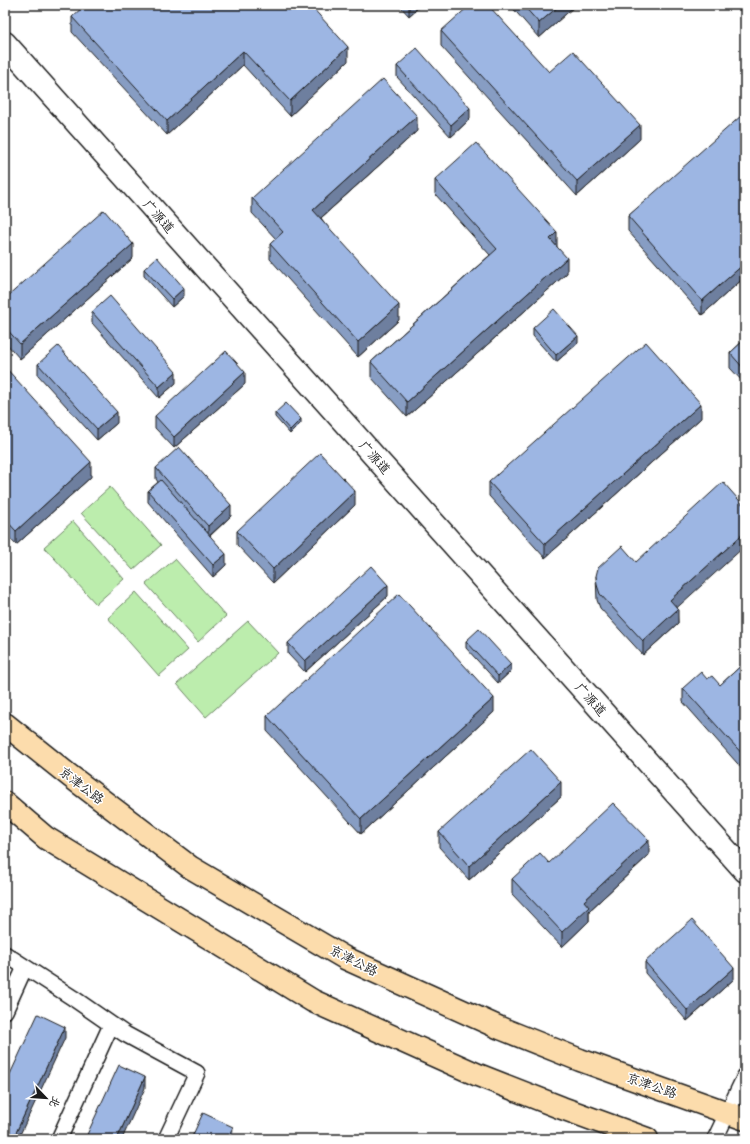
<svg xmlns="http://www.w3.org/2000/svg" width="750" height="1144" font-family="'Comic Neue','LXGW WenKai TC',sans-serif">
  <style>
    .green { fill: #bcedad; stroke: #6c8464 }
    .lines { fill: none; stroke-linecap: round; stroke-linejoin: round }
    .street-casing { stroke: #1c1c1c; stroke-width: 18 }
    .secondary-casing { stroke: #1c1c1c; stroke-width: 25 }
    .highway-casing { stroke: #1c1c1c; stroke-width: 25 }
    .street { stroke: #fff; stroke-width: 15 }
    .secondary { stroke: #fff; stroke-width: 22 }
    .highway { stroke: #fcdcac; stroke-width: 22 }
    .wall { fill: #879dc3; stroke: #1c1c1c }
    .shaded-wall { fill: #6e7f9f; stroke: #1c1c1c }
    .building { fill: #9db6e3; stroke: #1c1c1c }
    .labels { text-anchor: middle; stroke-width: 3; stroke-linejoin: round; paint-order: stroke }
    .street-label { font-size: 13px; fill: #1c1c1c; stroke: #fff }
  </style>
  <rect width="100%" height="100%" fill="#fff"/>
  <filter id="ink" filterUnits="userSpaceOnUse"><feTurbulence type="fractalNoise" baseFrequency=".025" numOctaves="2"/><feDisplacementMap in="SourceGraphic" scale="8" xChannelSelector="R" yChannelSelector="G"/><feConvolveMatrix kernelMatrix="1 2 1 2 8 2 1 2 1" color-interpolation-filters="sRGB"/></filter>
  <g filter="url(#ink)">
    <path class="green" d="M110,487L161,545L133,570L81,513Z
      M73,521L124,579L96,604L44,547Z
      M175,559L226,616L198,642L146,584Z
      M136,592L188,650L159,676L108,618Z
      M248,621L278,653L206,717L177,684Z"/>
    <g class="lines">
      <g class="street-casing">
        <path id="street" d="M5,954L73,998L125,1034L197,1073L166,1139
          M5,1011L25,967
          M59,1139L111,1025
          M715,1139L745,1076"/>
      </g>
      <g class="secondary-casing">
        <path id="secondary" d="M5,43L745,871"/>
      </g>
      <g class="highway-casing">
        <path id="highway" d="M5,724L70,776L190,867L345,958L500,1028L580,1060L745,1119
          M5,803L46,838L313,1001L478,1075L562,1108L647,1139"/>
      </g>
      <use href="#street" class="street"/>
      <use href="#secondary" class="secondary"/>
      <use href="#highway" class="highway"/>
    </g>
    <path class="wall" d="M399,5H421L409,16Z
      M510,5H576L539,38Z
      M72,17L348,61L290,116L243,65L167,135L72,32Z
      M441,31L549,72L640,139L577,196L441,46Z
      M397,66L470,119L451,137L397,77Z
      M745,118V277L702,315L628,231V216Z
      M417,131L321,218L399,320L358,357L270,259V244L276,239L252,213V198Z
      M435,180L557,247L567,273L407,417L371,377V362L490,255L435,194Z
      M133,258L20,359L5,342V299Z
      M144,269L184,296L172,307L144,276Z
      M92,312L176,383L159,398L92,323Z
      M533,328L578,343L556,362L533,336Z
      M745,339V384L730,368V353Z
      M38,364L117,423L97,440L38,375Z
      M5,367L91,477L16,545L5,533Z
      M245,384L174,448L155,428V416Z
      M275,413L301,423L290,434L275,417Z
      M701,418L545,558L489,496V482Z
      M156,468L231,516L210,536L226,565L213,577L148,502V491L158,482L156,479Z
      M355,505L273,583L237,545V531Z
      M596,576L677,608L678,623L643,655L600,608L597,600Z
      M388,596L305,672L288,654V643Z
      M466,641L511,671L498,683L466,648Z
      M745,662V772L683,702V688L707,679L720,685Z
      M494,712L361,834L267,731V716Z
      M561,797L469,880L439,847V832Z
      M649,855L589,911V921L562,947L512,894V879L549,863Z
      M645,962L734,979L687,1021L645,973Z"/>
    <path class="shaded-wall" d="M409,5H421L409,16Z
      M560,5H576L539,38V23Z
      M348,47V61L290,116V101Z
      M243,51V65L167,135V121Z
      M470,108V119L451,137V125Z
      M417,116V131L313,225V210Z
      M640,125V139L577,196V181Z
      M557,232V247L550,239Z
      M133,244V258L20,359V344Z
      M567,258V273L407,417V402Z
      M745,263V277L702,315V301Z
      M184,288V296L172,307V299Z
      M399,305V320L358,357V342Z
      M578,336V343L556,362V355Z
      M176,372V383L159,398V387Z
      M245,372V384L174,448V437Z
      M701,404V418L545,558V544Z
      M117,412V423L97,440V429Z
      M301,419V423L290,434V430Z
      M91,462V477L16,545V531Z
      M355,491V505L273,583V569Z
      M231,505V516L208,537V526Z
      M745,532V546L670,614V600Z
      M226,554V565L213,577V565Z
      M388,585V596L305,672V661Z
      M678,609V623L643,655V641Z
      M511,664V671L498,683V676Z
      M494,698V712L361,834V819Z
      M561,782V797L469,880V866Z
      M649,840V855L589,911V921L562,947V932L584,901Z
      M734,968V979L687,1021V1010Z
      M65,1027V1038L18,1139H13Z
      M145,1077V1088L122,1139H117Z
      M233,1127L232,1139H227Z"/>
    <path class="building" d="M85,5H310L348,47L290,101L243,51L167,121L72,17Z
      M470,5H488L549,72L573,51L640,125L577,181L441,31Z
      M523,5H560L539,23Z
      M417,48L470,108L451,125L397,66Z
      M383,79L417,116L313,210L399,305L358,342L270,244L283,232L252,198Z
      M742,115L745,118V263L702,301L628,216Z
      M476,143L557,232L550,239L567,258L407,402L371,362L497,249L435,180Z
      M104,210L133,244L20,344L5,327V299Z
      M157,257L184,288L172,299L144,269Z
      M110,296L176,372L159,387L92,312Z
      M554,309L578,336L556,355L533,328Z
      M745,339V370L730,353Z
      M646,342L701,404L545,544L489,482Z
      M58,346L117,412L97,429L38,364Z
      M226,351L245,372L174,437L155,416Z
      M5,367L91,462L16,531L5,519Z
      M286,403L301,419L290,430L275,413Z
      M179,447L231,505L208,526L156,468Z
      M320,453L355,491L273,569L237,531Z
      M161,480L226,554L213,565L148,491Z
      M723,482L745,507V532L670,600L678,609L643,641L600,594L597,585L596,576L598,568L622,546L636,562Z
      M371,566L388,585L305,661L288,643Z
      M399,594L494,698L361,819L267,716Z
      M479,629L511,664L498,676L466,641Z
      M745,662V757L683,688L701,672L707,679L712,676L720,685Z
      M531,749L561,782L469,866L439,832Z
      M613,803L649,840L584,901L589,907L562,932L512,879L540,853L549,863Z
      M692,920L734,968L687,1010L645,962Z
      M38,1014L65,1027L13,1139H5V1085Z
      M119,1065L145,1077L117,1139H85Z
      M203,1113L233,1127L227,1139H191Z"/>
  </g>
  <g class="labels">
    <g class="street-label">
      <text transform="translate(159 216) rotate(48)" y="5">广源道</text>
      <text transform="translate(375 457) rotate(48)" y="5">广源道</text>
      <text transform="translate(591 699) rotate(48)" y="5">广源道</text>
      <text transform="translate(82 785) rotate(37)" y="5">京津公路</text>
      <text transform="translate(354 960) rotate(27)" y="5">京津公路</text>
      <text transform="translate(652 1085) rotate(19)" y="5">京津公路</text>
    </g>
  </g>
  <rect width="750" height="1144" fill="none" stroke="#fff" stroke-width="20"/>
  <rect x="10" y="10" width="730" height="1124" fill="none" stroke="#1c1c1c" stroke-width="1.5" filter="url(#ink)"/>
  <g transform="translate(46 1098) rotate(115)" stroke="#ffffff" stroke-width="3" paint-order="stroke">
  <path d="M0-3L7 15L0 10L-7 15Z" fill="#1c1c1c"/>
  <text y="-6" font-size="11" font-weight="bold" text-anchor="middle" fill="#1c1c1c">北</text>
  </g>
</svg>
